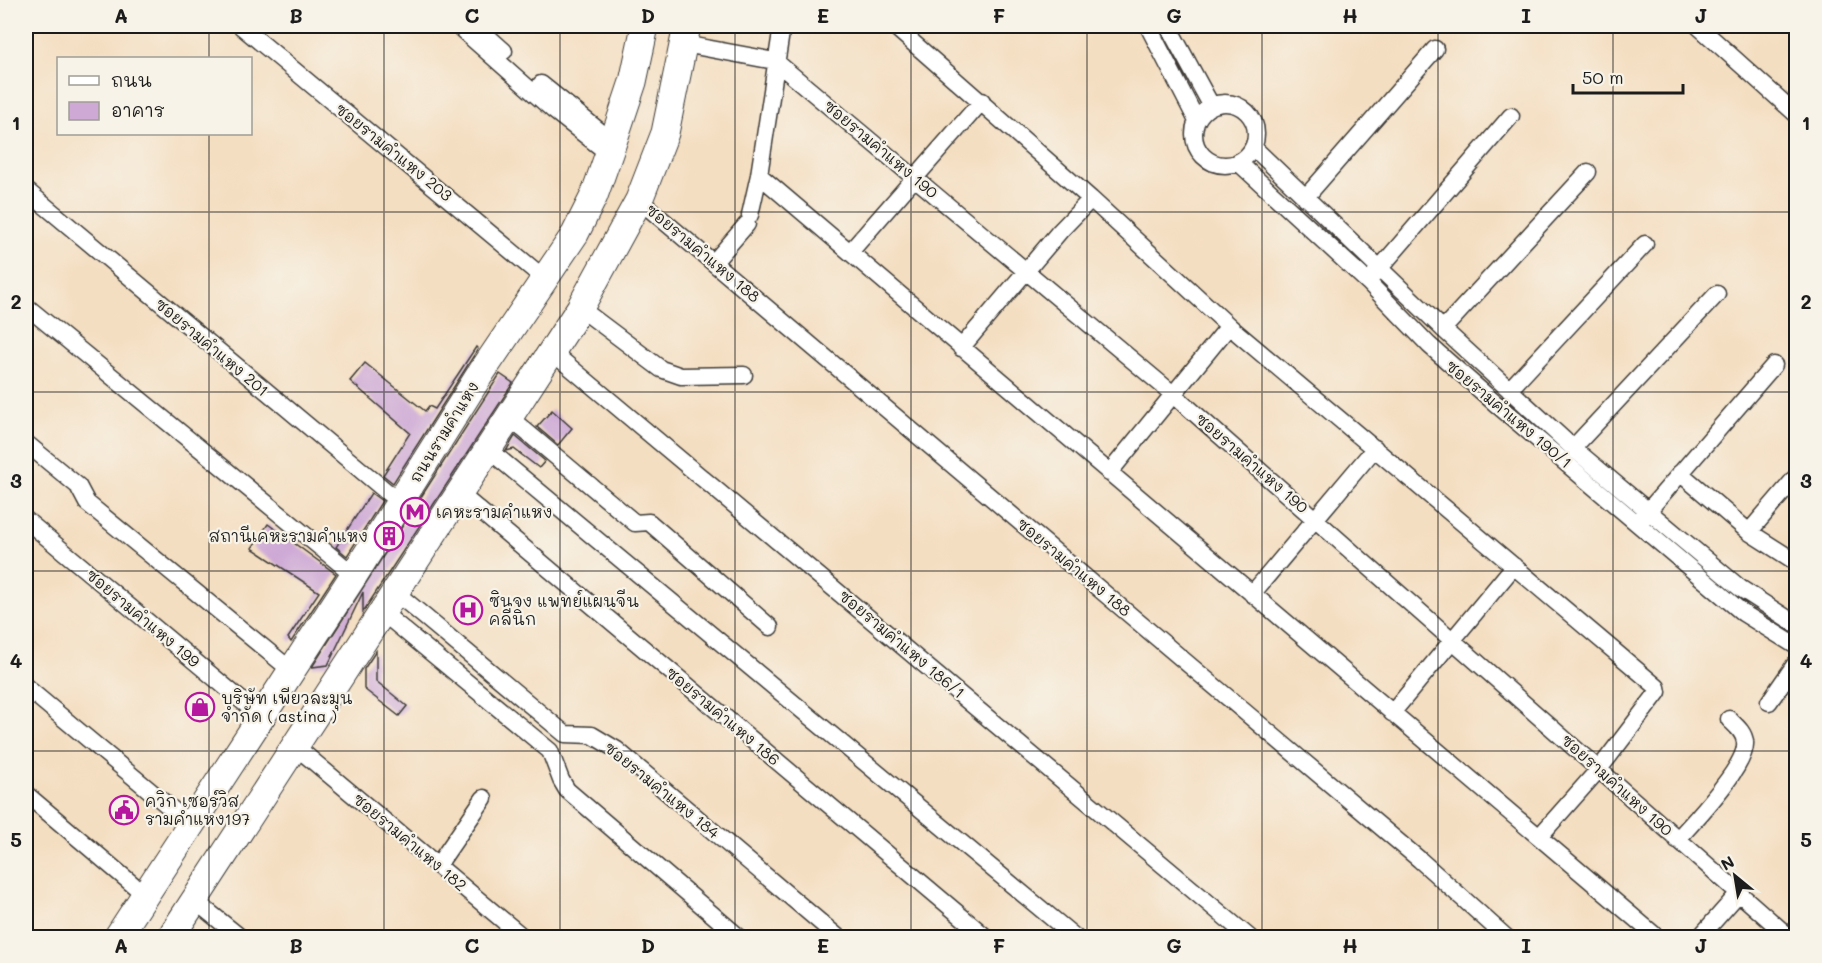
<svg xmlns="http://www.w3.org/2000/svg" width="1822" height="963" font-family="Mali,'Playpen Sans Thai',sans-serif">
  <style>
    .building { fill: #cea9d6 }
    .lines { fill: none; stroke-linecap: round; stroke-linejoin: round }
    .street-casing { stroke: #3c3935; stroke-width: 19 }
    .primary-casing { stroke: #3c3935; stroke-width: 29 }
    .street { stroke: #fff; stroke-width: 16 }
    .primary { stroke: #fff; stroke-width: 27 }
    .grid { fill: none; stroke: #1c1c1c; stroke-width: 1.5; stroke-opacity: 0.55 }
    .labels { text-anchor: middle; stroke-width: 4.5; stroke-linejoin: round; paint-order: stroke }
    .street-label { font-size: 16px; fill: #1c1c1c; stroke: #f7f3e8 }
    .poi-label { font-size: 16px; fill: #1c1c1c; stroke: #f7f3e8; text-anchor: start }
    .neatline { fill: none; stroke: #1c1c1c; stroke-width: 2 }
    .grid-label { font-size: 20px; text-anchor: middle; font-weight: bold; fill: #1c1c1c }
  </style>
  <rect width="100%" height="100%" fill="#f7f3e8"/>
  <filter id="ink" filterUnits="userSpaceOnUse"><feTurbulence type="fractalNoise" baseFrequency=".0167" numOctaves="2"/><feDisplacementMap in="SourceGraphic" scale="12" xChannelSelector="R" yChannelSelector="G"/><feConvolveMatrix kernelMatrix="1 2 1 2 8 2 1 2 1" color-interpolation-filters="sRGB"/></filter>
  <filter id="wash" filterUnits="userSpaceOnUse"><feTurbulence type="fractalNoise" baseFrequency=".008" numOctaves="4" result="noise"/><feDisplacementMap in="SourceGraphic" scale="24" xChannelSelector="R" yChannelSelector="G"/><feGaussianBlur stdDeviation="1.35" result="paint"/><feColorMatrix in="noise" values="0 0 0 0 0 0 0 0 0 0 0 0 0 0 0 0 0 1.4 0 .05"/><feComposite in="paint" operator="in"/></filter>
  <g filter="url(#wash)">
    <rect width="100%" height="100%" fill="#f4dec1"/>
    <g id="blocks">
      <path class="building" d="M476,347L478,349L393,483L383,475L410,433L350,381L365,363L425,411L429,406L435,409Z
        M500,374L513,383L363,612V592L328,665L312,667Z
        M552,410L572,428L558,445L537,427Z
        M515,436L545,461L539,468L514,449L506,451Z
        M371,493L382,501L347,556L336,547Z
        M268,524L336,574L291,642L288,638L319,592L252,548Z
        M376,651V681L407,706L399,716L364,689V669Z"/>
    </g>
  </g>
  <g filter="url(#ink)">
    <use href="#blocks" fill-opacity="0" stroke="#3c3935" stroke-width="1.5"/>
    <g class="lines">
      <g class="street-casing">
        <path id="street" d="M241,26L546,280
          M458,26L553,110L608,153
          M476,26L504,51
          M894,26L1091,199L1229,326L1657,687L1658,692L1600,768L1539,837
          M1148,26L1197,121
          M1168,26L1211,105
          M1698,26L1796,114
          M684,44L775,61L1174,395L1790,938
          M541,84L613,142
          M1194 134a31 31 0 1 1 62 0a31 31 0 1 1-62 0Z
          M1253,147L1443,329L1573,448L1740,588L1796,624
          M1238,162L1368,282L1429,345L1496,404L1743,613L1796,646
          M759,175L1658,938
          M26,190L399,502
          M1305,198L1435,49
          M639,200L1420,860L1507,938
          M750,215L759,175L782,26
          M850,252L982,101
          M715,261L747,224
          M1373,276L1511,116
          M26,306L354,575
          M580,308L661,369L681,376L744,375
          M1443,329L1588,172
          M961,348L1060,231L1091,199
          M552,352L1250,938
          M1509,390L1645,244
          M510,418L635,523L649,522L770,627
          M26,443L78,486L87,503L292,671
          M1573,448L1717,294
          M489,450L1076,938
          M1109,473L1229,326
          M1680,473L1749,532L1796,562
          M460,494L987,938
          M1641,519L1774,365
          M26,520L260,716
          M1749,532L1796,477
          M395,592L565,734L592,735L617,750L839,938
          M1252,594L1375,448
          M382,612L550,751L561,780L567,790L740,938
          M26,687L191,825
          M1769,702L1796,663
          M1392,713L1514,566
          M295,746L524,938
          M26,794L144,894
          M1677,840C1693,822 1748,765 1745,742C1744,732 1736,726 1729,719
          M438,865L484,798
          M194,900L241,938
          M1699,938L1738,894"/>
      </g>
      <g class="primary-casing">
        <path id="primary" d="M117,938L354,575L479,376L575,234L594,196L613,142L633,82L645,26
          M170,938L580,308L639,200L665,133L687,26"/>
      </g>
      <use href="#street" class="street"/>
      <use href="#primary" class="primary"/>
    </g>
  </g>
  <path class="grid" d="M209,26V58M384,26V938M560,26V938M735,26V938M911,26V938M1087,26V938M1262,26V938M1438,26V938M1613,26V938M209,134V938M26,212H1796M26,392H1796M26,571H1796M26,751H1796"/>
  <defs>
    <g id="metro-ring" transform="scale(1.5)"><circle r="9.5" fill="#f7f3e8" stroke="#b5179e" stroke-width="1.5"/><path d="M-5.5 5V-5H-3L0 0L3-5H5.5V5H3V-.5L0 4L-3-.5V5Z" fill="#b5179e"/></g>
    <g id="building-ring" transform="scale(1.5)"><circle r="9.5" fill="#f7f3e8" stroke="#b5179e" stroke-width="1.5"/><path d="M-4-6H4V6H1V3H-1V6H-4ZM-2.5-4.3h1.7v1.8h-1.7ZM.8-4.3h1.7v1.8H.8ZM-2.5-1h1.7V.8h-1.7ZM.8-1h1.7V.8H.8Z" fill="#b5179e"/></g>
    <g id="hospital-ring" transform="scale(1.5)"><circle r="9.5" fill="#f7f3e8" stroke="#b5179e" stroke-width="1.5"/><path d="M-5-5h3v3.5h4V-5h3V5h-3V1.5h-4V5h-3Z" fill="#b5179e"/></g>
    <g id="shop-ring" transform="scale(1.5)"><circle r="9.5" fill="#f7f3e8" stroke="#b5179e" stroke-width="1.5"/><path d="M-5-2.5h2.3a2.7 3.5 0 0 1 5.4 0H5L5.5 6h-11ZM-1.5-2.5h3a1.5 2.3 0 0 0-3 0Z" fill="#b5179e"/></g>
    <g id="civic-ring" transform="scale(1.5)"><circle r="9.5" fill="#f7f3e8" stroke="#b5179e" stroke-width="1.5"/><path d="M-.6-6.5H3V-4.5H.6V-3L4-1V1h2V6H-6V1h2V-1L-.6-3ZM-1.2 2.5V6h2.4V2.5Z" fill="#b5179e"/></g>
  </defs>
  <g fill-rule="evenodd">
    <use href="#metro-ring" x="415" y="512"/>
    <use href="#building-ring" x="389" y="536"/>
    <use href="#hospital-ring" x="468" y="610"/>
    <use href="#shop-ring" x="200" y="707"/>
    <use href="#civic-ring" x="124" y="810"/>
  </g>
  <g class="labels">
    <g class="street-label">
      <text transform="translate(881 149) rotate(40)" y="6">ซอยรามคำแหง 190</text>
      <text transform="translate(394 152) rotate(39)" y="6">ซอยรามคำแหง 203</text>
      <text transform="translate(703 253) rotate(40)" y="6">ซอยรามคำแหง 188</text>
      <text transform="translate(212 347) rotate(40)" y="6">ซอยรามคำแหง 201</text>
      <text transform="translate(1509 414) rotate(40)" y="6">ซอยรามคำแหง 190/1</text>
      <text transform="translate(444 432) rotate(-58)" y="6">ถนนรามคำแหง</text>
      <text transform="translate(1252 463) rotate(41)" y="6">ซอยรามคำแหง 190</text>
      <text transform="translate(1074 567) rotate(40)" y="6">ซอยรามคำแหง 188</text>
      <text transform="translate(143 618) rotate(40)" y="6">ซอยรามคำแหง 199</text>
      <text transform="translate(902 644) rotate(40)" y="6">ซอยรามคำแหง 186/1</text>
      <text transform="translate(723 716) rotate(40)" y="6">ซอยรามคำแหง 186</text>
      <text transform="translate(1617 785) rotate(42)" y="6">ซอยรามคำแหง 190</text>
      <text transform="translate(662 790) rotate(39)" y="6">ซอยรามคำแหง 184</text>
      <text transform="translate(410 842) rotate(40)" y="6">ซอยรามคำแหง 182</text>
    </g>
    <g class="poi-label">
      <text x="436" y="518">เคหะรามคำแหง</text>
      <text x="368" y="542" text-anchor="end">สถานีเคหะรามคำแหง</text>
      <text x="489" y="607">ซินจง แพทย์แผนจีน<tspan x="489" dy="18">คลีนิก</tspan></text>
      <text x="221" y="704">บริษัท เพียวละมุน<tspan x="221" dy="18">จำกัด ( astina )</tspan></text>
      <text x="145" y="807">ควิก เซอร์วิส<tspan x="145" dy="18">รามคำแหง197</tspan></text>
    </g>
  </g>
  <rect width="1822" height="963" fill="none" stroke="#f7f3e8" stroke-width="66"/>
  <rect x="57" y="57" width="195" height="78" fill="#f7f3e8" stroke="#9f9d96" stroke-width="1.5"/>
  <rect x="69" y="76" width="30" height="9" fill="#ffffff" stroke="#9f9d96" stroke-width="1.5"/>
  <text x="111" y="87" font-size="18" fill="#1c1c1c">ถนน</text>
  <rect x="69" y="102" width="30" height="18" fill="#cea9d6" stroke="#9f9d96" stroke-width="1.5"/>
  <text x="111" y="117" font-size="18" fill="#1c1c1c">อาคาร</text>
  <g transform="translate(1735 876) rotate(330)" stroke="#f7f3e8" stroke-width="4.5" paint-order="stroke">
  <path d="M0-4.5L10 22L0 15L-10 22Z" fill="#1c1c1c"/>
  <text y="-9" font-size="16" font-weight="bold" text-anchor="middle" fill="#1c1c1c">N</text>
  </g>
  <path d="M1573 84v9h110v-9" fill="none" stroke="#1c1c1c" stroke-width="3"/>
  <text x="1582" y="84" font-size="18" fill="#1c1c1c" stroke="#f7f3e8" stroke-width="4.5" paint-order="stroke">50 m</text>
  <rect x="33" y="33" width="1756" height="897" class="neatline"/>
  <g class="grid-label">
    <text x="121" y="23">A</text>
    <text x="296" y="23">B</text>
    <text x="472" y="23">C</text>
    <text x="648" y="23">D</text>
    <text x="823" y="23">E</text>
    <text x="999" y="23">F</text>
    <text x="1174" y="23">G</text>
    <text x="1350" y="23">H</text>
    <text x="1526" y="23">I</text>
    <text x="1701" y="23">J</text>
    <text x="16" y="130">1</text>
    <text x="1806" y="130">1</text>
    <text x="16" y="309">2</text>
    <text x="1806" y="309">2</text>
    <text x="16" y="488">3</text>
    <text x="1806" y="488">3</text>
    <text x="16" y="668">4</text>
    <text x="1806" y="668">4</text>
    <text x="16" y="847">5</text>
    <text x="1806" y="847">5</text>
    <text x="121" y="953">A</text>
    <text x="296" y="953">B</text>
    <text x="472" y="953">C</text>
    <text x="648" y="953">D</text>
    <text x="823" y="953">E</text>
    <text x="999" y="953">F</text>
    <text x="1174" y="953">G</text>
    <text x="1350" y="953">H</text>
    <text x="1526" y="953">I</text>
    <text x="1701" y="953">J</text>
  </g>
</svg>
